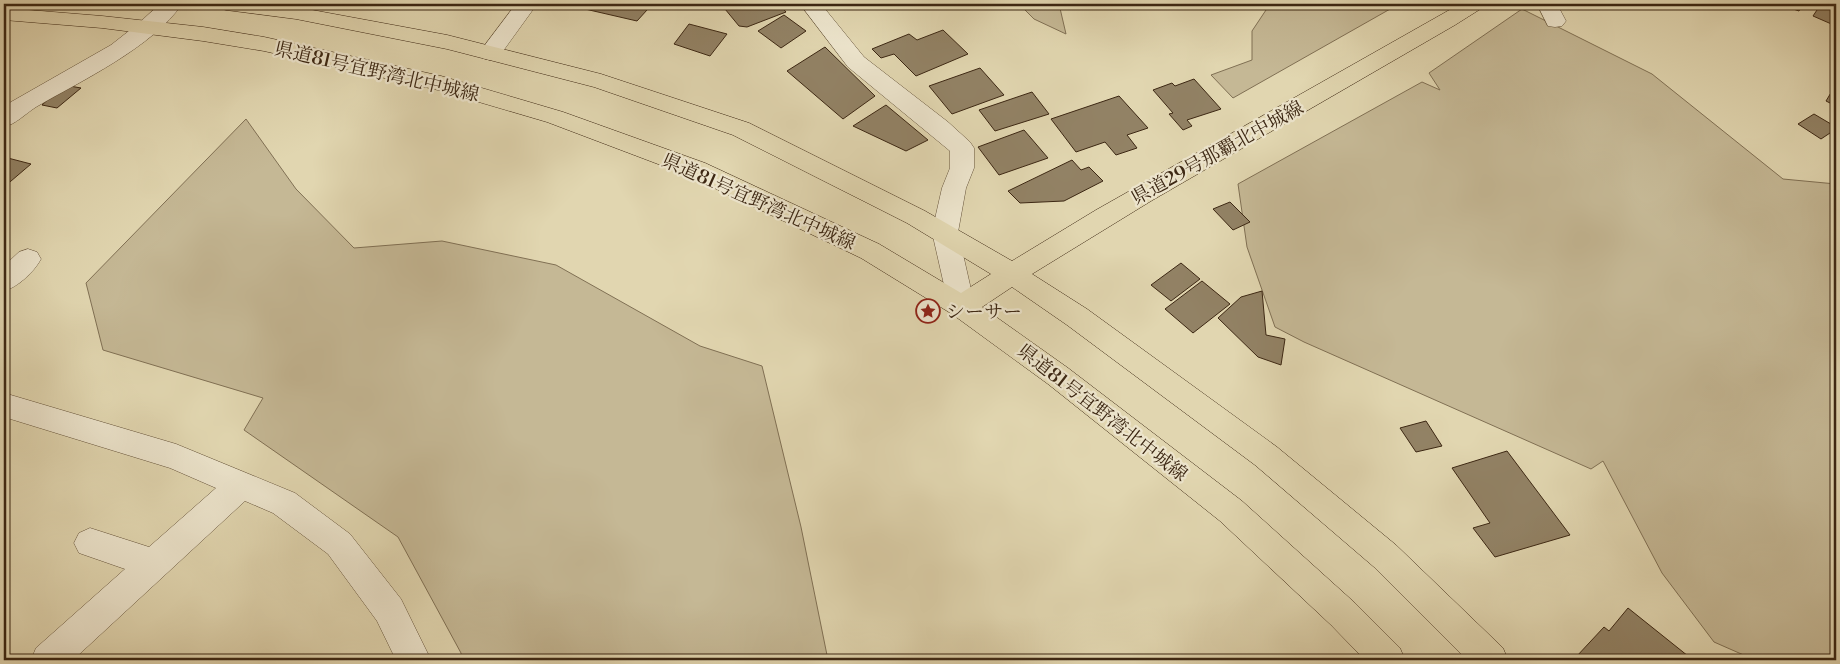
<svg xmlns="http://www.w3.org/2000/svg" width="1840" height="664" font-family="'Libre Bodoni','Noto Serif JP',serif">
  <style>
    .green { fill: #c5b895; stroke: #807054 }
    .building { fill: #928265; stroke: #3c2713 }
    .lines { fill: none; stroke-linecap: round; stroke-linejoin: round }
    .minor-casing { stroke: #65533a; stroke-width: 1 }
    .major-casing { stroke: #3c2713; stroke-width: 1 }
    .minor { fill: #ece4cc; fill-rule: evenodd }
    .major { fill: #e1d6b0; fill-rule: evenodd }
    .labels { text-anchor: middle; stroke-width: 4.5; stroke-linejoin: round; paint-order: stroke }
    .street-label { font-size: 19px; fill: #3c2713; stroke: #ece4cc }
    .poi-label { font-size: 19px; fill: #3c2713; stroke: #ece4cc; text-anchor: start }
  </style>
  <rect width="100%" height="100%" fill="#e1d6b0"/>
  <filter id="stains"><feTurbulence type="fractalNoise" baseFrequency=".004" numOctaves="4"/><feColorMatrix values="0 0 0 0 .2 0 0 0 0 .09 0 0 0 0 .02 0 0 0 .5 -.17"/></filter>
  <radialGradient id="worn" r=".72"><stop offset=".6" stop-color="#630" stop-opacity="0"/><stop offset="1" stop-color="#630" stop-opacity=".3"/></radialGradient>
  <path class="green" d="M1019,4H1059L1066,34L1034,19Z
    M1270,4H1399L1233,98L1211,75L1252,60V31Z
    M1522,9L1652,74L1783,179L1836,184V660H1755L1714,642L1662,573L1603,461L1591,469L1304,342L1275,327L1247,247L1238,184L1422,82L1440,90L1429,73Z
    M246,119L296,189L354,248L442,241L556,265L700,346L762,366L801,527L828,660H462L461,653L398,537L244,430L263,398L103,350L86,283Z"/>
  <path class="building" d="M574,4H640L637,7L647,10L637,21L572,6Z
    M742,4H779L786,12L747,27L739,26L725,9Z
    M1086,4H1128L1129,6L1087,7Z
    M1779,4H1803L1799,11Z
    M1821,4L1836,10V26L1813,16Z
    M784,15L806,31L781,48L758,31Z
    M689,24L727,34L710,56L674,44Z
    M943,30L968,54L916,76L894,54L881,58L872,49L909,34L917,40Z
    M825,47L875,96L843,119L787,71Z
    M980,68L1004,95L952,114L929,86Z
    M1194,79L1221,109L1187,120L1192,126L1183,130L1169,114L1173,113L1153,90L1172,83L1175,86Z
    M64,85L81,88L57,108L42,105Z
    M1835,86L1836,87V106L1826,101Z
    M1032,92L1049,114L995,131L979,110Z
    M1119,96L1148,128L1127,135L1137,148L1116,155L1105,142L1076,152L1051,119Z
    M886,105L928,140L906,151L853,126Z
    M1814,114L1836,127V129L1821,139L1798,124Z
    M1024,130L1048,158L999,175L978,147Z
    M4,157L31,164L4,187Z
    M1072,160L1081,170L1089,167L1103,181L1064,201L1020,203L1008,191Z
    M1230,202L1250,222L1233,230L1213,209Z
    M1181,263L1200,279L1171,301L1151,285Z
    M1202,281L1230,304L1193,333L1165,309Z
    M1262,291L1266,335L1285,339L1281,365L1258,357L1218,318L1241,297Z
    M1426,421L1442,446L1416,452L1400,428Z
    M1507,451L1570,535L1495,557L1473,528L1490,523L1452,468Z
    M1628,608L1693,660H1581L1576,657L1604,627L1609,631Z"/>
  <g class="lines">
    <g class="minor-casing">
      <path id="minor" d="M160,4H182C153,47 81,81 36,107C25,114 16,124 4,127V107L11,102L111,45L139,23Z
        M516,4H537L498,58L490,60L482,58L479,53Z
        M800,4H821L864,57L948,122L970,142L974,148V168L966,188L958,232L975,307L972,314L962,318L952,314L949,307L932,232L942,188L950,168V151L848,67Z
        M1537,4H1557L1566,21L1562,26L1555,27L1548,26Z
        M28,249L37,252L41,259C34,272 18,287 4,291V266L19,252Z
        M4,393L176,444L295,493L350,534L401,599L431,660H396L377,621L328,554L273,513L245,501L73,660H31L36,648L125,569L79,553L74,543L79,533L90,528L149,547L216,488L170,468L4,417Z"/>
    </g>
    <g class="major-casing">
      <path id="major" d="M216,4H273L296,7L447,35L601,74L749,123L925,211L1012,261L1096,210L1460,4H1485L1482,8L1455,25L1151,201L1032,274L1087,309L1277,447L1396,545L1503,648L1508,660H1467L1374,567L1255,465L1067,325L1012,287L982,307L1068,368L1242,501L1355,603L1400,648L1405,660H1365L1331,625L1220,521L1048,384L952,314L861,258L687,175L547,122L438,90L264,51L203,41L102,28L4,20V8L102,16L203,27L264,37L441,76L563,112L705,163L879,244L961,293L991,274L907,223L733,135L594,87L447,49L296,19L226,10L219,8Z"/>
    </g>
    <use href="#minor" class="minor"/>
    <use href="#major" class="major"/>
  </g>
  <defs>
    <g id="sight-ring" transform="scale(1.25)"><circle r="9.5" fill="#ece4cc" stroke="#8f2418" stroke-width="1.5"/><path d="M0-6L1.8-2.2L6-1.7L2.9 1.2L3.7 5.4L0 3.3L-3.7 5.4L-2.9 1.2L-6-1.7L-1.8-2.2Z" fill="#8f2418"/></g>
  </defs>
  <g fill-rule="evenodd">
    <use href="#sight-ring" x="928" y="311"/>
  </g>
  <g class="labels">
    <g class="street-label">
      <text transform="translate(377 71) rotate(13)" y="7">県道81号宜野湾北中城線</text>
      <text transform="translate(1217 152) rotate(-29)" y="7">県道29号那覇北中城線</text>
      <text transform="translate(759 201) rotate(24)" y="7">県道81号宜野湾北中城線</text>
      <text transform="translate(1103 412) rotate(38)" y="7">県道81号宜野湾北中城線</text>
    </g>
    <g class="poi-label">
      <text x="946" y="318">シーサー</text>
    </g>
  </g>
  <rect width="1840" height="664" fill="none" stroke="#e1d6b0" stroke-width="20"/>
  <rect x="5" y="5" width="1830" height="654" fill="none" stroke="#3c2713" stroke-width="2.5"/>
  <rect x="10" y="10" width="1820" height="644" fill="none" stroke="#3c2713"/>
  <rect width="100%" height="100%" filter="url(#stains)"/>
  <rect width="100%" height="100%" fill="url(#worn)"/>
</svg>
